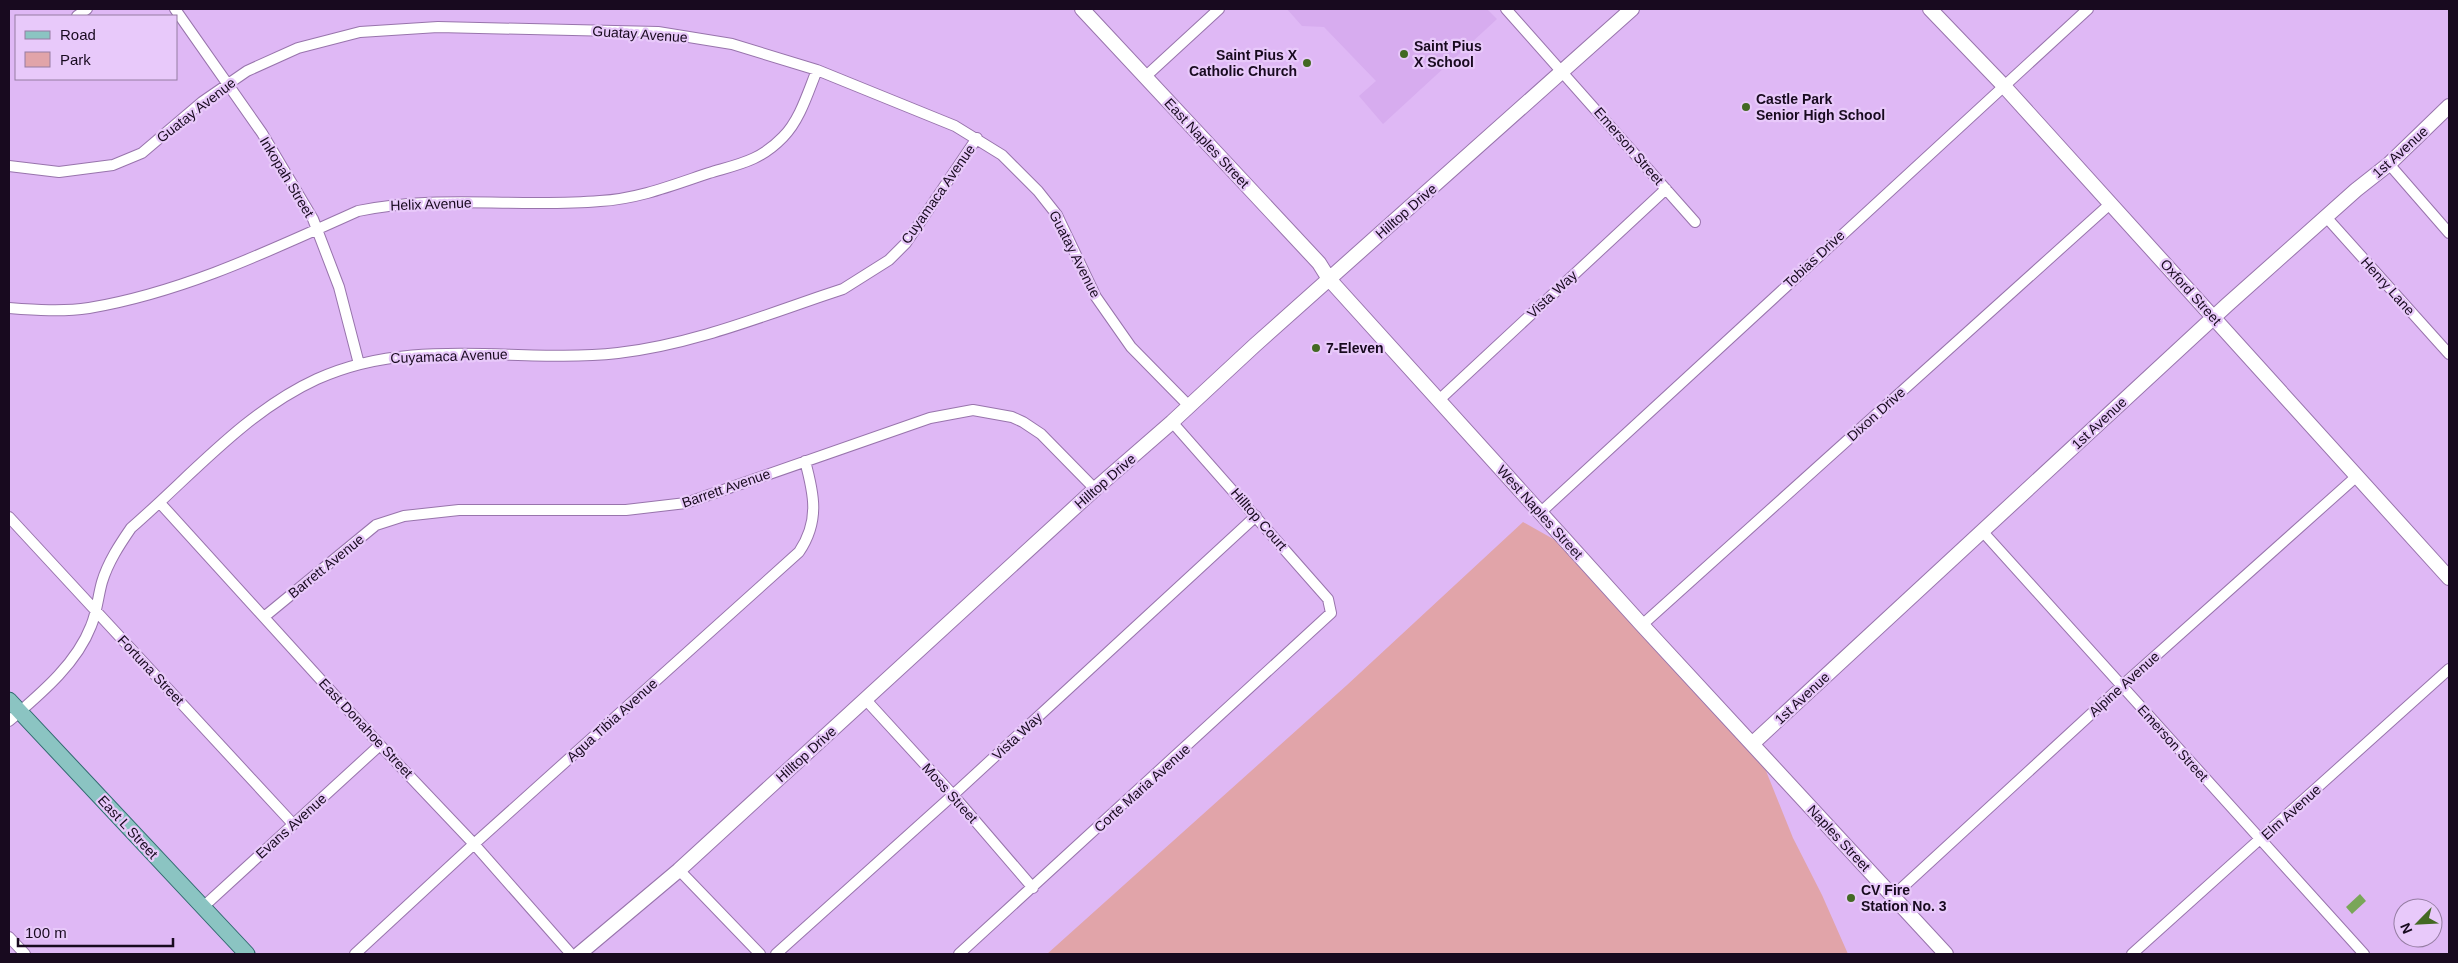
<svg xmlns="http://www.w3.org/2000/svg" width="2458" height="963" font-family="Arial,sans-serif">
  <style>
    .built { fill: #d7acef }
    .green { fill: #e1a4a9 }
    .water { fill: #79a658 }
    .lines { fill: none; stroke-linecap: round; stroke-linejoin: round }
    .street-casing { stroke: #9874ac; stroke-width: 12 }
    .secondary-casing { stroke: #9874ac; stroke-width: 16 }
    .primary-casing { stroke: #30696f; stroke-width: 17 }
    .street { stroke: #fff; stroke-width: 10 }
    .secondary { stroke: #fff; stroke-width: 14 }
    .primary { stroke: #8bc4c2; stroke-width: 15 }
    .poi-dot { fill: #436923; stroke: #e8c9fa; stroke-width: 2 }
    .labels { text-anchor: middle; stroke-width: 4.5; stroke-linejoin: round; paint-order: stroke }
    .street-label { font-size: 14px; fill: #180a1f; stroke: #e8c9fa }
    .poi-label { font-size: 14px; font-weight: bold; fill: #180a1f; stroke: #e8c9fa; text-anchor: start }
  </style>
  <rect width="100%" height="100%" fill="#dfb8f5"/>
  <path class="built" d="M1287,9H1487L1497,19L1383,124L1359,96L1376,81L1324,27L1302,26Z"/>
  <path class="green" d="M1523,522L1587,558L1754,741L1793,838L1822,895L1848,954H1047L1347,685Z"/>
  <path class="water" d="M2360,894L2366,901L2352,914L2346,907Z"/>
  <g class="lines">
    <g class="street-casing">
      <path id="street" d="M175,9L262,133L313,219L339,287L359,364
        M1506,9L1695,222
        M77,16L87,9
        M1145,77L1219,9
        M2389,164L2449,233
        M9,166L59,172L113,165L142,153L202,102L247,71L298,48L360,32L438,27L658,32L732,44L817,70L955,126L1002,155L1038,191L1057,215L1096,297L1131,347L1189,406
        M2327,218L2449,354
        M9,308C35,310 63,312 89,308C184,292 271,250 358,211C438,194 520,208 600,201C638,199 673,185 709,173C739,164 760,161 783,137C800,120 808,92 817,70
        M1439,400L1666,189
        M160,503L380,745L474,844L571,954
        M1541,512L2088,9
        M9,517L293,824
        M1983,532L2364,954
        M264,617L376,525L404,516L459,510H626L686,503L930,418L973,410L1012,417L1023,422L1041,434L1095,489
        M1642,625L2110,204
        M866,700L953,795L1033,888
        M9,721C39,695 76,665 91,626C97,612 98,596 102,582C108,562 120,544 131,528C191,476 245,412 317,379C414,335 516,364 618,353C688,345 755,319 822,296L843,289L889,260L906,243L977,138
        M679,870L760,954
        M1893,896L2115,692L2357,476
        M203,907L380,745
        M9,937L25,954
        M355,954L474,844L799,552C820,521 814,494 805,461
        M776,954L953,795L1256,516
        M959,954L1331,613L1328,599L1172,422
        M2132,954L2449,669"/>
    </g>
    <g class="secondary-casing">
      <path id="secondary" d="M1082,9L1319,263L1329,279L1642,625L1946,954
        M1930,9L2003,85L2449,578
        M1752,744L2227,305L2356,190L2389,164L2449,106
        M579,954L679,870L1095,489L1172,422L1255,345L1632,9"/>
    </g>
    <g class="primary-casing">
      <path id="primary" d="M9,700L247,954"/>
    </g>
    <use href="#street" class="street"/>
    <use href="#secondary" class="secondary"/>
    <use href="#primary" class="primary"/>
  </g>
  <g class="poi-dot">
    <circle cx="1404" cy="54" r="5"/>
    <circle cx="1307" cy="63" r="5"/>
    <circle cx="1746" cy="107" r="5"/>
    <circle cx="1316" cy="348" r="5"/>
    <circle cx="1851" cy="898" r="5"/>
  </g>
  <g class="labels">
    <g class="street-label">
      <text transform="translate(640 34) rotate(4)" y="5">Guatay Avenue</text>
      <text transform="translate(196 110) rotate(-38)" y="5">Guatay Avenue</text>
      <text transform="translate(1207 143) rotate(47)" y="5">East Naples Street</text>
      <text transform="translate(1629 146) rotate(49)" y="5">Emerson Street</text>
      <text transform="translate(2400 152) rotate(-42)" y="5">1st Avenue</text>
      <text transform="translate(287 177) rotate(59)" y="5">Inkopah Street</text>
      <text transform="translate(938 194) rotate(-55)" y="5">Cuyamaca Avenue</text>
      <text transform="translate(431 204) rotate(-2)" y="5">Helix Avenue</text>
      <text transform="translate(1406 211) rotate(-41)" y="5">Hilltop Drive</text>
      <text transform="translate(1075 254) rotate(63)" y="5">Guatay Avenue</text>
      <text transform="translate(1814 259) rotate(-43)" y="5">Tobias Drive</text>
      <text transform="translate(2388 286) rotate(48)" y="5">Henry Lane</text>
      <text transform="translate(2191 292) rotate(48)" y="5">Oxford Street</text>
      <text transform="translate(1552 294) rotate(-43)" y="5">Vista Way</text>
      <text transform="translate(449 356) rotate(-2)" y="5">Cuyamaca Avenue</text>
      <text transform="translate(1876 414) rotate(-42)" y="5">Dixon Drive</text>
      <text transform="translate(2099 423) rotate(-43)" y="5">1st Avenue</text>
      <text transform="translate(1105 481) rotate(-41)" y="5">Hilltop Drive</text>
      <text transform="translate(726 488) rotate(-19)" y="5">Barrett Avenue</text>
      <text transform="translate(1540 512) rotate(48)" y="5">West Naples Street</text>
      <text transform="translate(1259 519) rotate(49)" y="5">Hilltop Court</text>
      <text transform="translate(326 566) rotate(-39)" y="5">Barrett Avenue</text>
      <text transform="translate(151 670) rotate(47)" y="5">Fortuna Street</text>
      <text transform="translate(2124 684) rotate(-42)" y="5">Alpine Avenue</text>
      <text transform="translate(1802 698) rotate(-43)" y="5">1st Avenue</text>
      <text transform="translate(612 720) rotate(-42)" y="5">Agua Tibia Avenue</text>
      <text transform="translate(366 728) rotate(47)" y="5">East Donahoe Street</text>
      <text transform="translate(1017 736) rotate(-43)" y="5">Vista Way</text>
      <text transform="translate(2173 743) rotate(48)" y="5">Emerson Street</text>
      <text transform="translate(806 754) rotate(-42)" y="5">Hilltop Drive</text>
      <text transform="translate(1142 788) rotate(-42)" y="5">Corte Maria Avenue</text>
      <text transform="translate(950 793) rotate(48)" y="5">Moss Street</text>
      <text transform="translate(2291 812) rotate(-42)" y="5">Elm Avenue</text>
      <text transform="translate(291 826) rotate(-42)" y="5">Evans Avenue</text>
      <text transform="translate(128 827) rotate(47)" y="5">East L Street</text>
      <text transform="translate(1839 838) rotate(47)" y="5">Naples Street</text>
    </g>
    <g class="poi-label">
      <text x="1414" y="51">Saint Pius<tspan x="1414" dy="16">X School</tspan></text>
      <text x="1297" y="60" text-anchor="end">Saint Pius X<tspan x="1297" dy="16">Catholic Church</tspan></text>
      <text x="1756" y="104">Castle Park<tspan x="1756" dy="16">Senior High School</tspan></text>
      <text x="1326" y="353">7-Eleven</text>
      <text x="1861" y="895">CV Fire<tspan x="1861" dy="16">Station No. 3</tspan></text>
    </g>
  </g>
  <rect width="2458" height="963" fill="none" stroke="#180a1f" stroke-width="20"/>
  <rect x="15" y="15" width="162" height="65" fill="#e8c9fa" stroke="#957da2"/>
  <rect x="25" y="31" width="25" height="8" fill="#8bc4c2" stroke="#957da2"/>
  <text x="60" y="40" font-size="15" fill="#180a1f">Road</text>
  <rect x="25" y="52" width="25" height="15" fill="#e1a4a9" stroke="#957da2"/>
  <text x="60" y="65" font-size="15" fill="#180a1f">Park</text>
  <g transform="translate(2418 923) rotate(246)"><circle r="24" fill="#e8c9fa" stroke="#957da2"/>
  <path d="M0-4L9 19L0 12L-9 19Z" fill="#436923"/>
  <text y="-8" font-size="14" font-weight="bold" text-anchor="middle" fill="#180a1f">N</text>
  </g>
  <path d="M18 938v8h155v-8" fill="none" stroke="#180a1f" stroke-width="2.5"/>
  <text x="25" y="938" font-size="15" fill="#180a1f" stroke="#e8c9fa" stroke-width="4" paint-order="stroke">100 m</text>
</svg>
